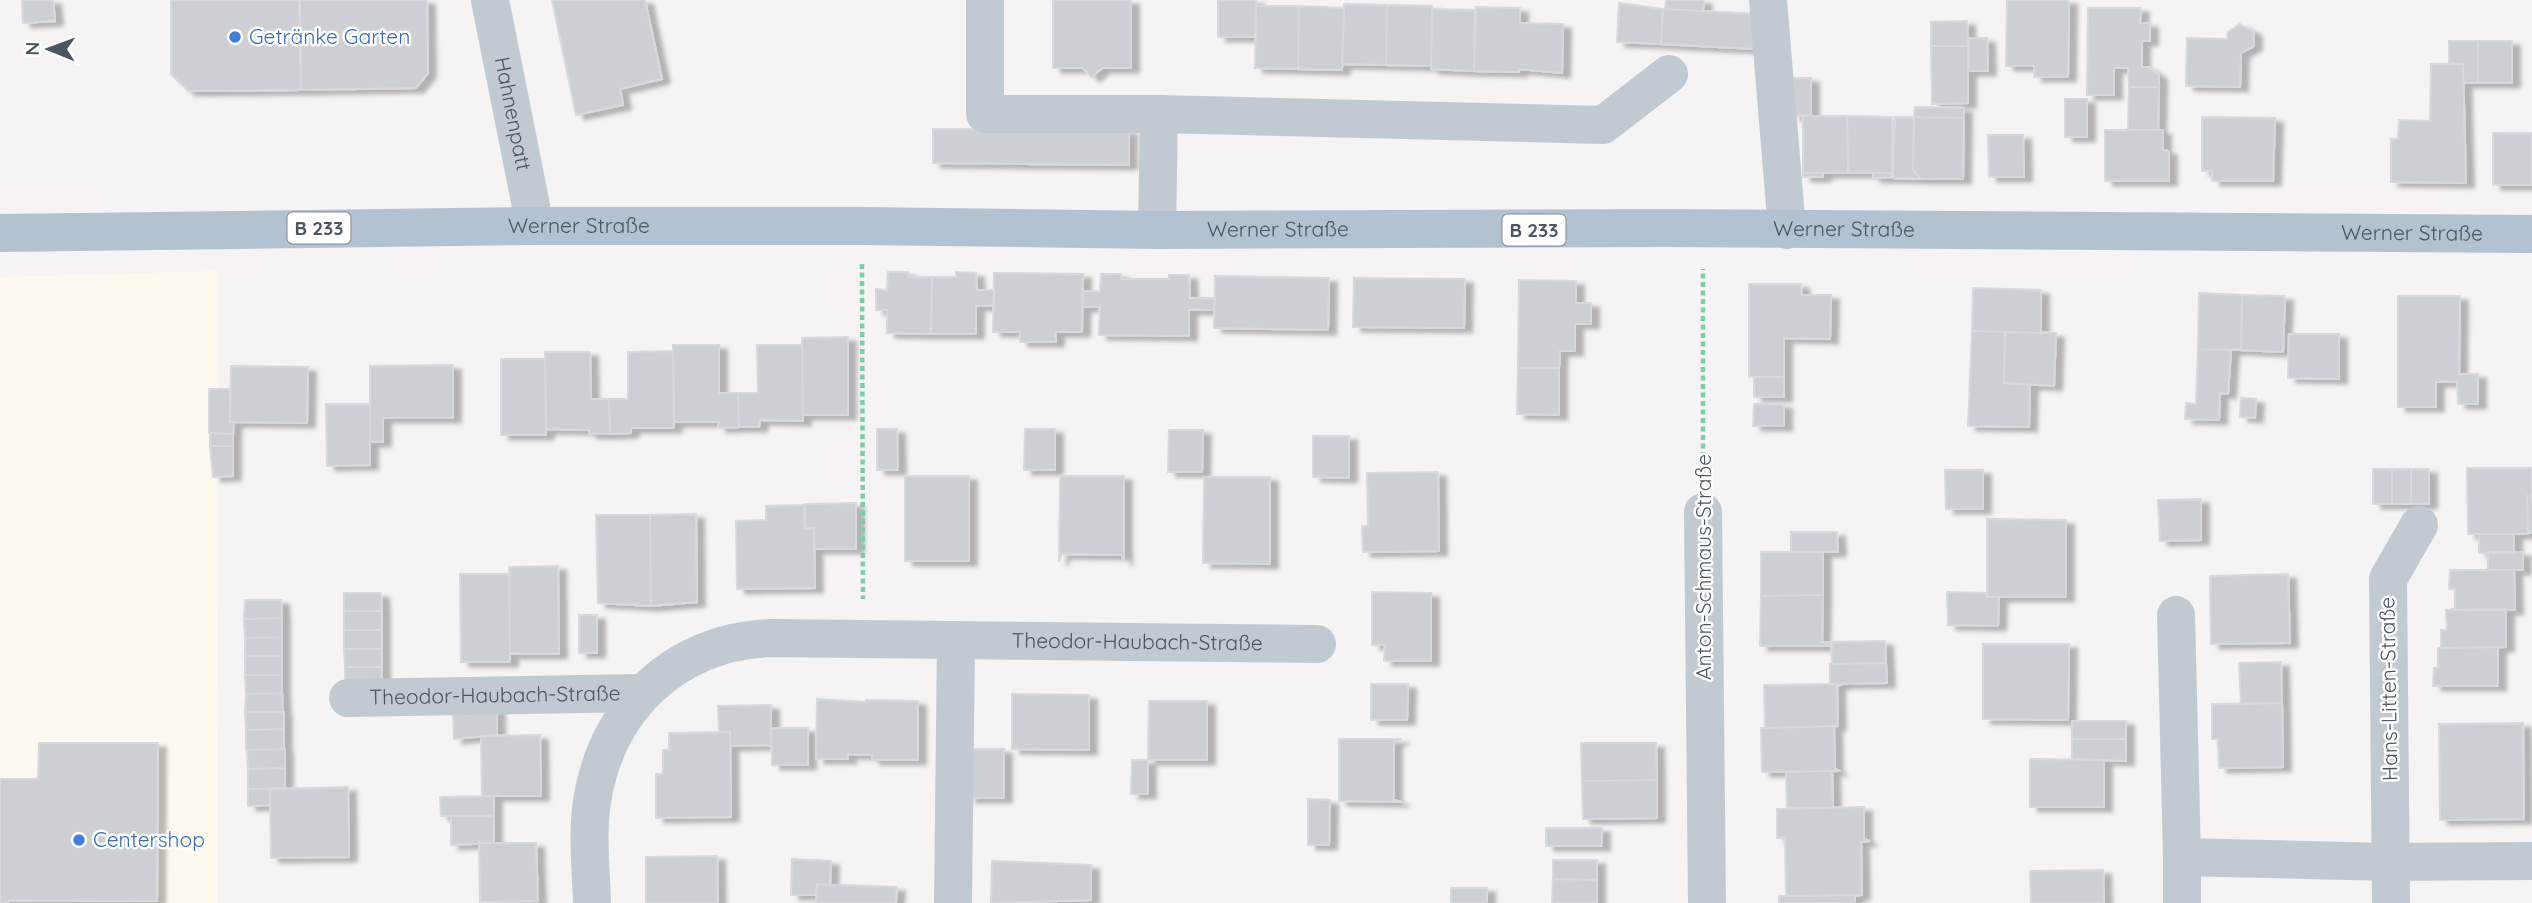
<svg xmlns="http://www.w3.org/2000/svg" width="2532" height="903" font-family="Quicksand,sans-serif">
  <style>
    .commercial { fill: #fdf9ef }
    .building { fill: #cdcfd5; stroke: #d7d9de; stroke-width: 2; filter: url(#shadow) }
    .lines { fill: none; stroke-linecap: round; stroke-linejoin: round }
    .path { stroke: #7ad0a6; stroke-width: 4.5; stroke-dasharray: 5 3.5; stroke-linecap: butt }
    .minor { stroke: #c1cad2; stroke-width: 38 }
    .major { stroke: #b3c2d1; stroke-width: 38 }
    .shop-dot { fill: #3f7fe0; stroke: #fff; stroke-width: 2.5 }
    .labels { text-anchor: middle; stroke-width: 5; stroke-linejoin: round; paint-order: stroke }
    .shield { fill: #fff; stroke: #808990; stroke-width: 2 }
    .shield-label { font-size: 19px; font-weight: bold; fill: #4a5661 }
    .shop-label { font-size: 21px; fill: #366cbe; stroke: #fff; text-anchor: start }
    .street-label { font-size: 21px; fill: #4a5661; stroke: #fff }
  </style>
  <defs>
    <filter id="shadow"><feDropShadow dx="8" dy="4.5" stdDeviation="2" flood-color="#0004"/></filter>
  </defs>
  <rect width="100%" height="100%" fill="#f5f3f3"/>
  <path class="commercial" d="M218,271L217,903H0V277Z"/>
  <path class="building" d="M22,0H53L55,21L23,23Z
    M171,0H299L301,90L188,91L171,74Z
    M300,0H427L428,73L416,88L301,90Z
    M552,0H645L662,79L620,89L623,105L576,115Z
    M1053,0H1131V68H1102L1092,77L1083,68H1053Z
    M1218,0H1256L1255,37H1218Z
    M1666,0H1704L1703,11L1665,9Z
    M2007,0H2069L2068,77H2034V66H2006Z
    M1619,3L1663,9L1661,44L1617,42Z
    M1344,4L1387,5L1386,65L1342,64Z
    M1387,5L1432,6L1431,66L1386,65Z
    M1256,6H1299L1298,69L1255,68Z
    M1299,6L1344,8L1342,70L1298,69Z
    M1476,7L1520,8V23L1563,24L1562,73L1519,69V72L1474,71Z
    M2088,8H2141L2140,23H2150V41H2142V67H2148L2159,75V87H2129L2128,68H2114V95H2087Z
    M1432,9L1475,10L1474,71L1431,69Z
    M1663,9L1756,14L1754,49L1661,44Z
    M1967,21L1968,46H1931V22Z
    M2240,24L2254,32V46L2241,53L2240,87L2186,86L2187,38L2227,39L2228,32Z
    M1969,38H1987L1988,71H1969Z
    M2449,41H2478V83H2463V64L2449,63Z
    M2478,41H2512V83H2478Z
    M1931,46H1968V103L1932,104Z
    M2431,64H2463L2466,183L2391,182V139H2398L2399,120L2430,121Z
    M1793,78H1811V115L1793,116Z
    M2129,87H2159L2158,130H2128Z
    M2065,99H2087V137H2065Z
    M1915,107L1964,108V118L1914,117Z
    M1803,116H1847L1848,173H1803Z
    M1847,116L1892,117V173H1848Z
    M1892,117L1893,178H1891L1892,173Z
    M1895,117H1914L1913,170L1921,179L1893,178Z
    M1914,117L1964,118L1963,179H1921L1913,170Z
    M2202,117L2275,118L2273,181H2212L2213,170L2202,171Z
    M933,129L1129,130V165L933,163Z
    M2105,130H2163V150L2169,151V181H2105Z
    M2493,133H2532V185H2493Z
    M1988,135H2023L2024,177H1989Z
    M1803,173H1823V177H1803Z
    M1873,173H1891V178H1873Z
    M888,272H908V277H932L931,334L887,333V310H876V289L887,290Z
    M956,272L976,273L977,290H994V306H976V334H931L932,277H956Z
    M994,273L1083,274L1082,332H1056V342H1020V332H993Z
    M1101,274H1121V279H1169V275H1189L1190,298H1215L1214,310H1189V336L1099,335L1100,307H1083V291H1100Z
    M1215,276L1329,278L1328,330L1214,328Z
    M1354,278L1465,279L1464,328L1353,327Z
    M1519,280L1576,281V303H1591V324H1575V351H1560L1559,368H1518Z
    M1749,284H1801L1802,295H1831L1830,339L1784,338V377H1749Z
    M1973,288L2041,290V333L1972,331Z
    M2199,293L2242,295L2241,350L2198,349Z
    M2242,295L2285,296L2283,352L2241,350Z
    M2398,296H2460L2459,374H2478V404H2458L2457,382H2436V407H2398Z
    M1972,331L2005,332L2004,383L2030,385L2029,427L1968,426Z
    M2005,332L2056,333L2054,386L2004,383Z
    M2289,334H2339V379L2288,378Z
    M848,337V415H803L802,338Z
    M673,345H719V393H738L739,427L718,428L719,422H674Z
    M757,345H802L803,421L760,420L759,427H739L738,393H758Z
    M2198,349L2231,350L2228,394L2220,393L2219,420L2185,419L2186,403L2196,404Z
    M673,351L674,428H631V433L610,434L609,399H628V352Z
    M545,352H590L591,399H609L610,434H589V430L546,429Z
    M501,359H545L546,435H501Z
    M453,365V418H383V442H370V366Z
    M231,366L308,367L307,423L230,422Z
    M1518,368H1559V415L1517,414Z
    M1754,377H1784V397H1754Z
    M209,389H230V422H234L233,434L209,433Z
    M2241,398L2256,399L2255,418L2240,417Z
    M326,404H370V465L327,466Z
    M1754,404H1784V426H1753Z
    M877,429H897L898,470H877Z
    M1025,429H1055V470H1024Z
    M1169,430H1203L1202,472H1168Z
    M210,433L233,434V446H210Z
    M1313,436H1349V478L1313,477Z
    M210,446H233V476L213,477Z
    M2467,468H2532V496H2527L2528,534H2468Z
    M2373,469H2392V504H2373Z
    M2392,469H2411V504H2392Z
    M2411,469H2429V504H2411Z
    M1945,470H1983V509H1946Z
    M1438,472L1439,551L1363,552L1362,526H1368L1367,473Z
    M905,476H969V561H905Z
    M1060,476H1124V562L1122,555L1062,554L1059,562Z
    M1204,477H1270V564L1203,563Z
    M2527,496H2532V533H2528Z
    M2201,499V540L2160,541L2158,500Z
    M856,503V549H814V528H805V504Z
    M804,505L805,528H814L815,588L737,589L736,521L766,520V506Z
    M696,514L697,602L651,606L650,515Z
    M596,515H650L651,606L598,603Z
    M1987,519L2066,520V597H1987Z
    M1791,532H1837L1838,552H1791Z
    M2479,534H2514V553H2479Z
    M1761,552H1823V595L1761,596Z
    M2488,552H2523V570H2488Z
    M558,566L559,654H510L509,567Z
    M2450,570H2514L2515,610H2450L2455,608V589H2449Z
    M460,574H509L510,662H461Z
    M2288,574L2290,643L2211,644L2210,576Z
    M1372,592L1431,593V661H1384L1385,645H1372Z
    M1947,592L1986,593L1987,597H1999L1998,626L1948,625Z
    M344,593H381L382,611H344Z
    M1823,595L1822,642H1831L1832,646H1760L1761,596Z
    M245,600H281L282,618L244,619Z
    M2506,609V647L2441,648V630H2447L2446,610Z
    M344,611H382V630H344Z
    M579,615H597V653H579Z
    M282,618V637L245,638L244,619Z
    M344,630H382V649H344Z
    M282,637V656H245V638Z
    M1885,641L1886,663L1832,664L1831,642Z
    M1983,644H2069L2068,720L1983,719Z
    M2498,647V686H2433L2434,668H2438V648Z
    M344,649H382V667H345Z
    M245,656H282V675H245Z
    M2281,662L2282,703L2241,704L2239,663Z
    M1886,663L1887,683L1830,684V664Z
    M345,667H382V686H345Z
    M245,675H282V693L246,694Z
    M1371,684H1408L1407,720H1371Z
    M1843,684L1837,686L1838,726L1765,728L1764,685Z
    M282,693L283,712H245L246,694Z
    M1012,694L1089,695V750L1012,749Z
    M817,699L866,702V700L918,701V760H872V755L848,754V759H816Z
    M1149,701H1207V760H1148Z
    M2282,703L2283,767L2219,768L2218,739H2212V704Z
    M771,705V745L730,746V732H719L718,706Z
    M497,709V735L454,739L453,710Z
    M245,712H284V729L246,730Z
    M2072,721H2126V739H2072Z
    M2523,723L2524,819L2440,820L2439,724Z
    M1834,726L1835,769L1840,771L1762,772L1761,728Z
    M771,728H808V765H772Z
    M284,729V749L246,750V730Z
    M730,732L731,817L656,818V774H663V750H669V733Z
    M540,735L541,796H482L481,736Z
    M1339,739H1402L1394,741V800L1402,802L1339,801Z
    M2072,739H2126V761L2072,759Z
    M39,743H158L157,901L9,900V903H0V779H38Z
    M1581,743H1656L1657,780L1582,781Z
    M285,749V768L248,769L247,750Z
    M968,749H1004V798H968Z
    M2030,759L2104,760V807H2030Z
    M1132,760H1148V794H1131Z
    M285,768V788L248,789V769Z
    M1832,771L1833,808H1787L1786,772Z
    M1657,780V818L1583,819L1582,781Z
    M348,787L349,857L271,858L270,789Z
    M248,789H270V805L248,806Z
    M494,796V816H441L440,797Z
    M1308,799L1330,800L1329,845H1308Z
    M1864,807V839L1870,841L1861,842L1862,895L1786,896L1785,838H1777V809Z
    M451,816H494V843L451,845Z
    M1546,828H1602V846H1546Z
    M479,843H536L538,901L480,902Z
    M717,856L718,903H646V857Z
    M792,859L831,861L830,885L817,884L816,895H791Z
    M1553,860H1597V880L1553,879Z
    M992,861L1091,865V900L991,903Z
    M2103,870L2104,903H2031L2030,871Z
    M1553,879L1597,880V903H1552Z
    M817,884L897,887L896,903H816Z
    M1451,888H1487V903H1451Z
    M1862,895L1855,896V903H1779V896Z"/>
  <g class="lines">
    <path class="path" d="M862,264L863,599
      M1703,474V269"/>
    <g class="minor">
      <path id="s1" d="M490,0L535,226"/>
      <path d="M985,0V114H1159"/>
      <path d="M1768,0L1787,230"/>
      <path d="M1157,230L1159,114L1603,125L1669,74"/>
      <path d="M1703,512L1707,903"/>
      <path d="M2176,615L2182,857"/>
      <path id="s2" d="M348,698L641,693"/>
      <path id="s3" d="M592,903C591,870 587,834 592,801C607,707 676,641 772,638L1317,644"/>
      <path d="M953,903L956,640"/>
      <path d="M2182,903V857L2391,862L2532,861"/>
      <path d="M2391,903L2388,579L2419,525"/>
    </g>
    <path class="major" id="s4" d="M0,233L535,226H862L1157,230L1665,228L2532,234"/>
  </g>
  <g class="shop-dot">
    <circle cx="235" cy="37" r="7"/>
    <circle cx="79" cy="840" r="7"/>
  </g>
  <g class="labels">
    <g class="shield">
      <rect x="287.5" y="212.5" width="63" height="31" rx="5"/>
      <rect x="1502.5" y="214.5" width="63" height="31" rx="5"/>
    </g>
    <g class="shield-label">
      <text x="319" y="235">B 233</text>
      <text x="1534" y="237">B 233</text>
    </g>
    <g class="shop-label">
      <text x="249" y="44">Getränke Garten</text>
      <text x="93" y="847">Centershop</text>
    </g>
    <g class="street-label">
      <text dy="7" stroke="none"><textPath href="#s1" startOffset="116">Hahnenpatt</textPath></text>
      <text dy="7" stroke="none"><textPath href="#s4" startOffset="579">Werner Straße</textPath></text>
      <text dy="7" stroke="none"><textPath href="#s4" startOffset="1278">Werner Straße</textPath></text>
      <text dy="7" stroke="none"><textPath href="#s4" startOffset="1844">Werner Straße</textPath></text>
      <text dy="7" stroke="none"><textPath href="#s4" startOffset="2412">Werner Straße</textPath></text>
      <text transform="translate(1704 567) rotate(-90)" y="7">Anton-Schmaus-Straße</text>
      <text dy="7" stroke="none"><textPath href="#s3" startOffset="732">Theodor-Haubach-Straße</textPath></text>
      <text transform="translate(2389 689) rotate(-91)" y="7">Hans-Litten-Straße</text>
      <text dy="7" stroke="none"><textPath href="#s2" startOffset="147">Theodor-Haubach-Straße</textPath></text>
    </g>
  </g>
  <g transform="translate(49 49) rotate(271)" stroke="#ffffff" stroke-width="5" paint-order="stroke">
  <path d="M0-5L12 26L0 18L-12 26Z" fill="#4a5661"/>
  <text y="-10" font-size="19" font-weight="bold" text-anchor="middle" fill="#4a5661">N</text>
  </g>
</svg>
